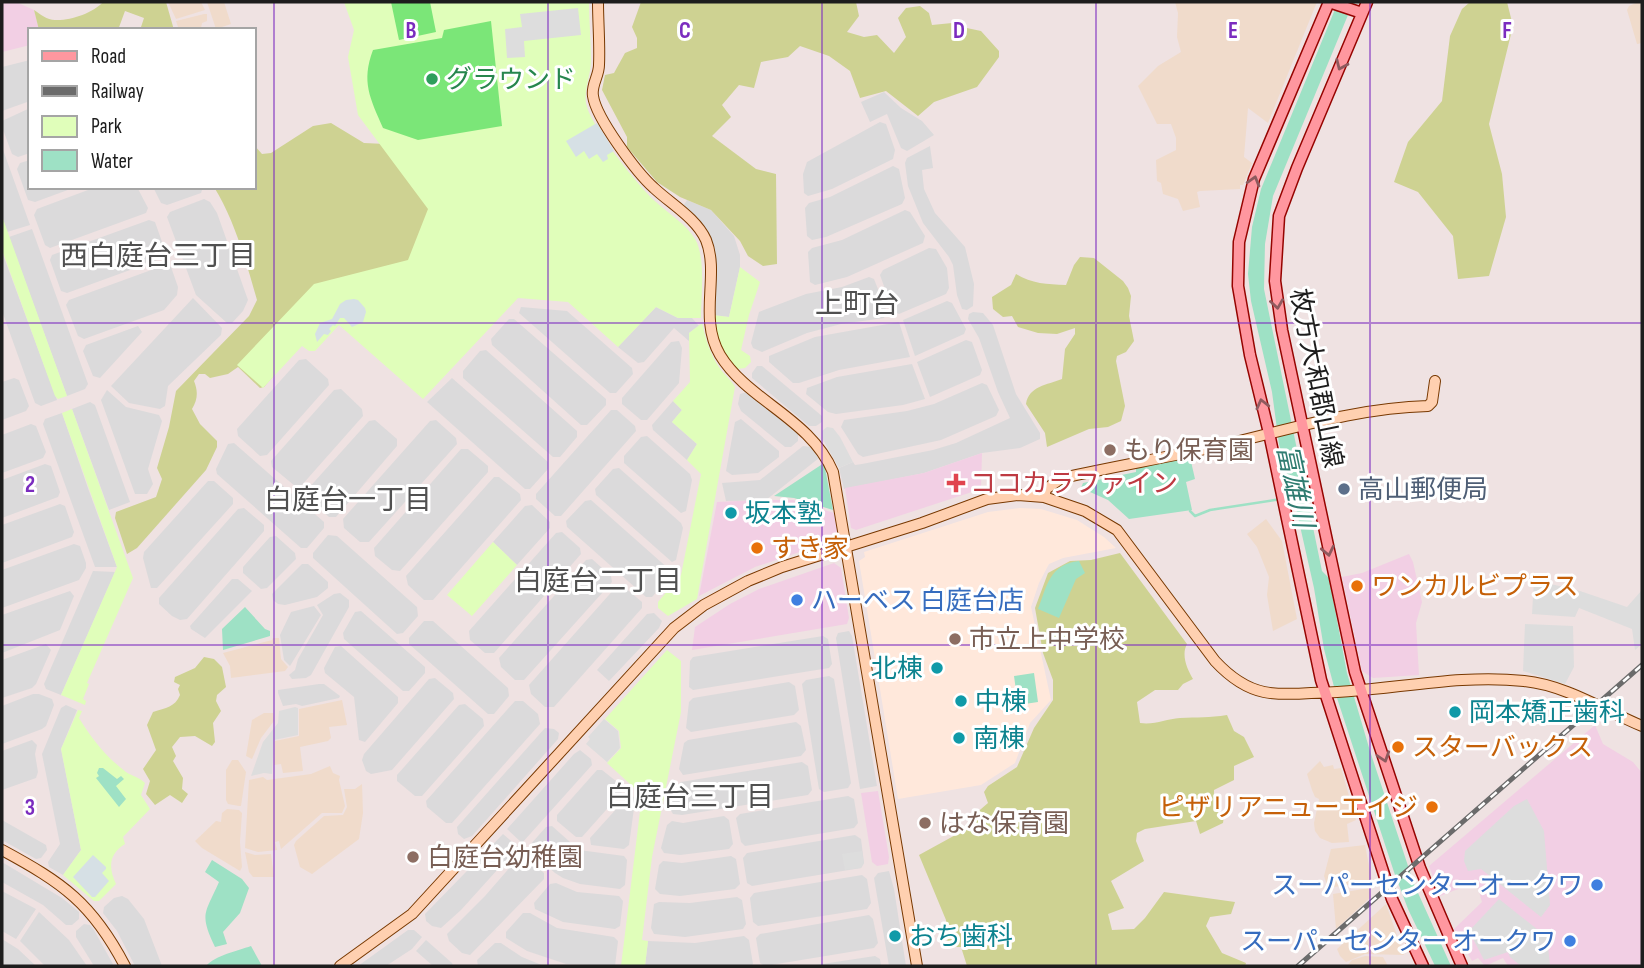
<svg xmlns="http://www.w3.org/2000/svg" width="1644" height="968" font-family="'Sofia Sans Condensed','Noto Sans JP',sans-serif">
  <style>
    .residential { fill: #dbdadb }
    .commercial { fill: #f2cfe4 }
    .education { fill: #ffe8db }
    .farmland { fill: #f0dbcb }
    .forest { fill: #ced292 }
    .park { fill: #e0feba }
    .pitch { fill: #7be678 }
    .parking { fill: #ddd }
    .plaza { fill: #d6e0e5 }
    .water { fill: #9ee1c5 }
    .lines { fill: none; stroke-linecap: round; stroke-linejoin: round }
    .stream { stroke: #9ee1c5; stroke-width: 2.5 }
    .secondary-casing { stroke: #783800; stroke-width: 12 }
    .primary-casing { stroke: #960400; stroke-width: 13 }
    .secondary { stroke: #ffd0b0; stroke-width: 10 }
    .primary { stroke: #ff979f; stroke-width: 10 }
    .rail-casing { stroke: #6b6b6b; stroke-width: 5 }
    .rail { stroke: #fff; stroke-width: 2.5; stroke-dasharray: 8; stroke-linecap: butt }
    .oneway { stroke: #8e5a5e }
    .grid { fill: none; stroke: #7b2cbf; stroke-width: 2; stroke-opacity: 0.55 }
    .leisure-dot { fill: #2e9e5b; stroke: #fff; stroke-width: 2.5 }
    .education-dot { fill: #8d6e63; stroke: #fff; stroke-width: 2.5 }
    .health-dot { fill: #e0444e; stroke: #fff; stroke-width: 2.5 }
    .service-dot { fill: #5c6f8a; stroke: #fff; stroke-width: 2.5 }
    .culture-dot { fill: #0f9aa8; stroke: #fff; stroke-width: 2.5 }
    .food-dot { fill: #e8710a; stroke: #fff; stroke-width: 2.5 }
    .shop-dot { fill: #3f7fe0; stroke: #fff; stroke-width: 2.5 }
    .labels { text-anchor: middle; stroke-width: 6; stroke-linejoin: round; paint-order: stroke }
    .leisure-label { font-size: 26px; fill: #27864d; stroke: #fff; text-anchor: start }
    .street-label { font-size: 26px; fill: #1d1d1d; stroke: #fff }
    .education-label { font-size: 26px; fill: #785e54; stroke: #fff; text-anchor: start }
    .health-label { font-size: 26px; fill: #be3a42; stroke: #fff; text-anchor: start }
    .service-label { font-size: 26px; fill: #4e5e75; stroke: #fff; text-anchor: start }
    .culture-label { font-size: 26px; fill: #0d838f; stroke: #fff; text-anchor: start }
    .food-label { font-size: 26px; fill: #c56008; stroke: #fff; text-anchor: start }
    .shop-label { font-size: 26px; fill: #366cbe; stroke: #fff; text-anchor: end }
    .neighbourhood-label { font-size: 28px; fill: #505050; stroke: #fff }
    .water-label { font-size: 28px; font-style: italic; fill: #307c71; stroke: #fff }
    .grid-label { font-size: 23px; text-anchor: middle; font-weight: bold; fill: #7b2cbf; stroke: #fff; stroke-width: 6; stroke-linejoin: round; paint-order: stroke }
  </style>
  <rect width="100%" height="100%" fill="#efe2e2"/>
  <path class="residential" d="M30,60V101L2,111V67Z
    M884,92L901,108L922,121L934,135L907,151L901,148L887,114L870,122L861,102Z
    M30,108V153L18,157L12,154L2,127V121Z
    M880,122L886,124L895,150L893,159L832,189L808,196L804,193L803,174L807,162Z
    M930,146L933,168L922,170L924,189L935,213L965,247L974,284L973,306L967,310L962,309L957,295L953,265L949,257L923,223L908,186L905,163L907,158Z
    M2,147L30,225L7,232L2,216Z
    M30,160V187H76L35,202L28,200L17,169L20,163Z
    M893,166L899,169L905,198L902,204L826,237L812,240L807,236L805,208L809,203L830,197Z
    M96,187H137L148,208L146,213L50,248L45,245L34,215L37,209Z
    M153,187H203L201,193L167,205L161,203Z
    M204,199L210,202L217,213L248,300L243,311L232,323H227L196,295L167,217L170,212Z
    M687,200L711,210L734,236L740,255V267L729,317L713,315L714,255L682,208Z
    M905,210L910,212L925,236L923,243L847,277L815,285L810,282L808,252L812,248L842,240Z
    M149,220L155,222L166,253L163,258L67,293L61,291L50,260L52,255Z
    M32,229L88,384L85,389L67,396L9,237Z
    M929,248L936,249L947,268L949,288L946,294L899,314L893,311L880,275L883,270Z
    M2,252L57,400L41,406L35,403L2,311Z
    M165,265L171,267L178,287L177,295L164,310L84,339L78,336L66,305L69,300Z
    M869,277L874,279L887,312L884,318L841,324L807,333L762,352L753,348L751,343L759,312L806,294L842,287Z
    M193,298L222,328L221,335L168,386L165,406L160,409L129,403L111,386Z
    M947,301L952,303L966,329L964,334L915,356L903,320Z
    M521,307L567,311L632,368L633,374L616,393H610L519,313Z
    M656,307L678,318H692L699,326L689,333V341L674,328L644,362L638,363L618,347Z
    M973,312L983,313L993,325L1016,394L1040,433V439L1020,448L982,453L924,473L844,489L839,468L853,462L855,465L862,464L933,450L956,443L1010,418L998,392L979,338L968,319L969,314Z
    M509,319H514L606,399V405L587,425H581L492,345L491,339Z
    M899,322L910,357L839,370L799,383H793L769,362V356L815,337Z
    M138,326L142,332L100,378L93,376L83,351L86,345Z
    M966,340L972,342L982,370L980,375L930,397L917,362Z
    M679,341L682,348L679,383L647,420H641L622,404V398L671,342Z
    M486,350L577,431V437L560,457H553L463,378V371L480,351Z
    M306,359L328,379L329,385L267,455L260,456L238,436L237,429L299,360Z
    M912,364L925,399L903,405L836,414L828,412L806,394L807,388L837,377Z
    M757,366H762L822,416V422L816,426H809L752,378V373Z
    M14,378L19,380L29,406L26,411L2,420V382Z
    M452,378L548,462V469L530,489H525L427,402Z
    M982,383L987,385L999,410L996,416L941,440L863,457L858,454L841,427L844,420L907,411L934,404Z
    M341,389L362,409L363,416L301,486H295L272,467L271,461L334,390Z
    M107,390L126,407L159,415L162,421L148,469L153,484L147,494H135L101,400Z
    M747,392L798,434V441L791,447H785L741,411L738,404L740,394Z
    M673,401L682,410L672,422L697,444L687,460L653,430L652,425Z
    M90,402L95,405L130,502L109,510L72,409Z
    M611,410H617L635,426L636,431L561,516H555L536,499V494Z
    M62,413L89,491L117,567H95L43,424L45,419Z
    M741,419L779,451V457L758,473L732,475L726,471L735,422Z
    M375,420L397,439V446L336,517H329L306,496V491L369,421Z
    M436,420L456,438L457,444L369,542H360L344,528L343,519L430,421Z
    M31,424L36,426L46,452L43,458L2,473V435Z
    M647,436L690,474L692,480L686,511L681,513L624,463V456L641,437Z
    M234,443L324,522V528L307,548H301L217,474L216,469L228,444Z
    M803,446L811,447L819,458L766,500L726,501L722,483L760,480Z
    M461,449H468L488,466V472L400,571L392,570L375,556L374,548Z
    M45,464L51,466L60,492L58,497L2,518V480Z
    M619,468L681,523L683,528L676,560L672,562L596,495L595,489L613,469Z
    M494,477H499L520,494L521,500L433,600H424L408,585L406,576Z
    M208,481H214L233,498V504L157,588H151L143,558L144,552Z
    M591,500L670,570L671,576L652,597H646L567,527L566,521L585,501Z
    M60,504L65,506L74,532L72,537L2,563V525Z
    M532,505L550,522V528L517,565L493,542L525,506Z
    M244,508L264,525V531L187,619L180,620L172,616L159,604V598L238,509Z
    M562,532L580,548L581,554L494,653H485L470,640L469,631L556,533Z
    M328,535L337,536L417,607L418,616L403,633L397,634L313,558V553Z
    M276,536L295,553L296,559L267,588L261,589L243,573V567L270,537Z
    M74,544L80,546L86,563V568L79,580L2,608V570Z
    M592,559L611,576L612,582L524,680H515L501,667L499,658L586,560Z
    M302,564H308L328,582V588L317,597L285,605L278,604L273,600L272,594Z
    M93,571L115,572L61,695L46,689L44,684Z
    M232,579H238L252,591L205,638L191,629L190,626Z
    M623,586L642,602V608L554,707H545L531,694L529,685L616,587Z
    M70,591L74,596L60,630L2,653V615Z
    M340,593L349,600V607L311,675L306,678L292,679L289,675L295,670L298,659L323,615L317,605L334,594Z
    M314,606L321,615L290,666L284,660L280,635L291,612Z
    M361,611L425,667V673L409,691H403L344,639L343,633L355,612Z
    M654,613L662,621L659,628L609,681L597,670L647,614Z
    M424,621H433L508,688L509,696L494,714H488L409,644V638Z
    M849,631L852,636L877,786L860,789L836,638L838,633Z
    M823,636L828,639L832,664L829,668L693,690L689,687L690,661L693,657Z
    M46,644L51,650L36,684L32,688L2,698V660Z
    M341,646L398,697V703L365,742L359,740L354,697L325,673L324,668L335,647Z
    M829,676L834,679L851,783L848,788L824,792L819,789L802,684L806,680Z
    M435,678L453,693L454,699L392,770L371,774L366,771L362,760L364,754L429,679Z
    M789,682L795,686L799,710L794,715L691,732L686,728L689,702L693,698Z
    M319,684H324L340,696L339,698L302,706L296,704L283,706L278,693V690Z
    M33,694H39L52,699L54,705L46,726L42,729L2,744V706Z
    M515,701H523L538,714L540,724L452,823H446L427,807L426,801Z
    M465,704L483,719L484,726L422,796H415L397,781V775L459,705Z
    M66,705L77,710L61,749L81,850L63,875L49,867L48,862L60,844L42,754L61,708Z
    M796,722L801,726L806,750L801,756L683,775L679,769L684,743L688,740Z
    M545,728L554,729L559,733L558,739L472,836L464,839L458,834L457,827Z
    M32,740L37,745L35,754L38,772L36,778L2,790V751Z
    M580,750L591,759L592,765L522,843L507,829L574,754Z
    M802,762L808,766L812,790L808,795L682,815L673,814L670,809L676,786L681,782Z
    M597,770H602L621,785L622,792L582,837H576L557,821V815Z
    M628,796L634,797L635,801L629,845L624,849L591,845L590,838Z
    M848,796L854,799L858,823L854,828L745,846L741,842L736,818L740,814Z
    M724,816L729,820L733,844L729,849L680,855L664,853L661,848L667,825L672,821L683,823Z
    M2,820L46,845L47,850L41,858L36,859L2,840Z
    M552,826L579,850L624,856L627,860L625,885L620,889L580,884L563,878L555,873L531,851L530,845L546,827Z
    M503,834L518,847L461,910L441,928L432,926L426,921L425,914Z
    M855,835L861,839L864,863L861,868L752,886L747,883L743,858L747,853Z
    M525,856L544,873V879L470,955L462,953L449,941L447,934L485,896L519,857Z
    M731,856L736,859L740,884L735,889L680,896L660,894L655,889L659,865L663,861L682,863Z
    M2,862L62,898L79,912V919L72,925H66L43,905L2,882Z
    M889,871L894,889L906,966H889L874,878L878,873Z
    M862,875L867,879L871,903L867,909L758,926L753,922L750,898L754,893Z
    M556,883L577,892L619,896L623,901L620,926L615,929L563,922L535,909L534,903L550,884Z
    M2,891L36,909L16,939L2,931Z
    M122,896L128,899L144,919L162,966H135L117,931L103,913L104,907L114,898Z
    M737,897L742,900L746,924L743,929L685,937L654,934L651,928L654,904L659,902L690,903Z
    M39,912L69,940L87,966H45L20,941Z
    M523,913H530L557,928L614,937L618,941L615,966L566,964L527,951L506,938V932Z
    M869,915L873,919L878,943L874,948L765,966L760,963L756,938L760,934Z
    M84,924L90,925L94,930L114,966H94L76,937V931Z
    M408,930H414L422,937L412,949L386,966H358Z
    M744,936L749,940L753,964L751,966H645L648,941L695,943Z
    M2,939L18,949L36,966H2Z
    M426,940L452,963L453,966H433L416,951Z
    M495,943H501L522,957L544,966H478L477,960Z
    M875,956L880,959L881,966H809Z"/>
  <path class="commercial" d="M2,2H16L34,10L39,30H30V45L2,52Z
    M982,453L981,489L856,530L851,528L845,488L924,473Z
    M761,500H793L834,513L838,535L835,540L755,567L699,596L717,502Z
    M1409,554L1413,562L1422,602L1416,623L1419,675L1373,678L1362,671L1342,577L1362,573Z
    M834,563L841,568L849,618L847,624L692,650L695,627L730,604L759,589Z
    M1595,725L1603,744L1633,762L1642,773V966H1508L1503,958L1485,966L1478,958L1472,961L1454,929L1482,902L1476,882L1440,896L1429,866Z
    M878,791L889,857L888,864L877,866L872,862L861,793Z"/>
  <path class="education" d="M1020,508L1041,509L1077,520L1104,537L1116,548L1063,558L1049,564L1039,583L1031,607L1051,700L1030,723L1015,763L981,785L898,799L859,561L865,557L864,552L988,512Z"/>
  <path class="farmland" d="M168,2H201L205,10L176,19Z
    M207,2H224L231,24L216,29Z
    M1175,2H1317L1268,123L1248,108L1244,157L1252,163L1243,185H1240V189L1200,191L1197,192L1200,207L1183,211L1178,199L1163,194L1161,183L1157,181L1156,160L1176,150V138L1171,124H1157L1138,86L1158,66L1181,52L1177,37L1178,13Z
    M1638,2H1642V43L1637,44L1627,10L1629,6Z
    M204,14H207V21L202,23L201,28L179,30L176,21Z
    M1266,519L1282,541L1297,619L1273,631L1267,595L1269,577L1257,547L1247,534Z
    M273,638H279L281,659L288,667L285,671L231,678L230,666L223,653L272,640Z
    M342,700L347,725L329,727L331,738L328,741L300,747L303,771L283,773L281,764L274,765L275,741L299,736V709Z
    M264,713H273L274,721L261,738L252,759L246,756L252,720Z
    M232,760H238L246,772L241,806H239L228,804L226,800V770Z
    M1320,761L1324,767L1333,765L1334,769L1341,768L1356,820L1347,824L1349,842L1332,843L1320,838L1315,831L1314,823L1319,799L1315,797L1312,790L1307,774Z
    M330,766L333,773L340,776L339,780L345,806L342,813H322L281,849L279,841L275,842L277,850L258,852L245,848L249,780L263,777L267,780L311,774Z
    M362,784L363,813L359,839L312,874L300,867L294,845L296,841L324,816L343,815L347,807L344,789H355Z
    M227,809L239,810L242,813L240,842L242,867L240,871L202,848L195,841L216,821L221,822L222,813Z
    M1365,845L1372,881L1328,888L1324,876L1331,849Z
    M245,852L255,855L271,854L274,877H253L249,872Z
    M1369,888L1371,897L1336,929L1333,894Z
    M1386,904L1404,955L1365,954L1346,962L1340,956L1337,949Z
    M1365,956L1383,957L1388,966H1347L1352,960Z"/>
  <path class="forest" d="M103,2H166L174,30H140L144,18L125,11L118,30H39L34,10C40,14 47,20 55,20C70,21 93,13 103,2Z
    M641,2H856L859,16L847,32L864,37L877,35L894,53L906,37L898,18L906,8L920,6L929,13L932,25L952,23L962,27L981,31L999,51V57L977,87L934,102L918,116L886,91L860,98L850,71L829,56L800,46L788,57L761,62L754,88L739,85L722,105L731,117L712,136L756,169L776,174L777,264L763,266L748,256L740,241L711,210L680,197L657,182L627,147V137L602,90L605,75L614,73L625,53L637,48V38L632,27Z
    M1470,2H1507L1513,26L1489,124L1502,174L1506,217L1489,276L1458,279L1453,236L1418,192L1394,182L1408,142L1442,101L1450,36L1462,9Z
    M331,123L364,143L429,146L568,299L517,296L367,305L301,344L264,387L260,388L238,367L228,374L210,378L205,374H199L194,381C198,391 198,399 192,409L200,424L217,441V447L206,470L137,548L127,554L115,518L116,512L156,497L162,479L157,468L169,427L176,391L249,316L257,300C246,262 235,221 214,187H254V145L262,154L271,153L313,126Z
    M1080,257L1094,258L1123,281L1128,288L1131,296L1129,316L1134,341L1126,352L1117,356L1116,361L1125,406L1121,421L1108,427L1089,429L1047,447L1045,433L1026,404C1029,386 1047,385 1062,379L1065,349L1075,334V328L1057,334L1038,333L1018,327L1012,316L1003,317L993,309L992,297L1011,285L1016,274C1032,284 1047,284 1066,285L1074,265Z
    M1120,553L1187,644C1181,655 1187,669 1193,679L1183,684L1178,690H1155L1137,702L1140,723C1155,725 1166,719 1180,718C1198,717 1209,718 1227,715L1234,731L1244,737L1254,757L1234,766V780L1214,790C1214,801 1212,811 1224,816L1223,823L1200,834L1196,821L1145,829L1137,833L1136,841L1144,861L1111,881L1124,908L1108,914L1112,930L1134,929L1145,918L1164,892L1235,902L1231,914L1210,917L1206,926L1222,953L1246,963L1245,966H967L961,947H948L946,920L919,855L970,827L974,815L988,803L984,792L988,786L1017,767L1034,728L1053,700V680L1043,653L1035,608L1048,573L1070,561L1091,560Z
    M204,657L214,659L222,667L226,687L217,695L216,701L221,711L213,723L215,742L212,746L195,736L180,737L172,747L176,756L173,761L183,778L182,789L188,794L182,803L170,795L155,805L146,794L150,781L143,769L156,750L147,725L153,712C166,708 175,707 180,695L178,689L180,685L174,682L175,677L195,668Z"/>
  <path class="park" d="M344,2H589C589,22 591,41 591,60C591,75 584,88 586,103C590,126 638,186 656,202C669,214 686,224 695,239C706,257 701,297 701,318H678L656,307L618,347L568,302L518,298L423,399L339,325L315,351H309L302,346L263,388L237,365L314,284L408,260L428,209L358,115L348,57L354,30Z
    M2,216L67,396L58,399L55,396L2,250Z
    M740,267L760,282L749,315L741,350L750,356L751,362L745,368L737,369C722,352 716,338 713,315L729,317Z
    M702,323C706,340 710,355 721,370C726,376 731,380 735,387L697,599L668,616L658,608V602L681,575L701,474L687,460L697,444L672,422L682,410L673,401L690,382L689,333Z
    M72,409L133,578L87,683L89,684L83,699L86,701L85,705L61,695L117,567L62,413Z
    M493,542L517,565L472,616L447,595Z
    M667,650L681,661V712L652,857L642,940L648,941L645,966H621L642,795L607,763L621,748L619,731L605,719Z
    M78,710L82,711L79,718C92,739 106,757 126,772C132,776 139,777 145,783L141,795L150,809L123,837L125,844C109,854 108,867 116,884L99,901H94L63,875L81,850L61,749Z"/>
  <path class="pitch" d="M391,2H430L436,32L399,40Z
    M491,21L502,126L418,140L383,128C370,98 361,82 373,50L442,38L444,30Z"/>
  <path class="parking" d="M578,8L581,35L524,41L525,57L507,58L505,29L522,27L520,14Z
    M827,427L833,428L840,437L853,462L839,468L822,438V431Z
    M1534,580L1580,591L1627,607L1642,590V644L1635,650L1632,629L1579,608L1575,617L1532,614Z
    M1525,624L1573,626L1574,667L1565,684L1523,671Z
    M295,707L298,708V735L274,740L272,774L264,773L251,776L263,742L278,723L279,711Z
    M604,719L618,731L620,748L607,762L586,744L590,739L588,737Z
    M1527,799L1544,831L1550,905L1541,917L1481,869L1468,871L1464,861L1465,851L1514,806Z
    M862,851L864,863L861,868L845,870L842,854Z
    M1499,899L1547,937L1550,966H1521L1510,957L1508,952L1484,960L1469,931Z"/>
  <path class="plaza" d="M597,123L614,151L607,155L608,159L603,162L597,154L589,159L584,151L576,157L566,141Z
    M354,299L358,300L365,308L366,312L363,322L352,327L344,318H340L335,326L333,325L329,329L331,331L328,335L324,334L317,342L315,334L320,323L332,319L340,304L346,300Z
    M93,855L106,867V869L102,873L109,881L95,897H92L73,877Z"/>
  <path class="water" d="M1338,2H1356L1348,15L1273,196L1265,244L1264,289L1322,571L1329,578L1347,673L1370,751L1414,884L1451,966H1435L1408,909L1394,872L1337,698L1324,649L1314,588L1293,495L1279,444L1272,392L1251,301L1248,274L1252,227L1261,189Z
    M1190,457L1195,479L1186,482L1192,510L1129,519L1108,500L1081,488L1083,483L1136,472V468Z
    M824,463L833,510L794,498L774,496Z
    M1079,561L1085,573L1076,579L1059,618L1038,609C1047,585 1050,564 1079,561Z
    M245,607L265,629L270,631V636L223,650L222,629Z
    M1034,673L1038,702L1018,705L1014,676Z
    M99,768H103L117,779L121,776L124,779L116,786L126,799L119,807L96,778L99,776L97,773Z
    M212,860L242,879L249,888L240,913L223,932L227,944L215,947C199,913 205,914 219,882L205,872Z
    M251,946L262,966H206C216,955 237,951 251,946Z"/>
  <g class="lines">
    <path class="stream" d="M1190,511L1195,516L1210,510L1281,499"/>
    <g class="secondary-casing">
      <path id="secondary" d="M598,2C598,23 600,44 599,65C599,76 591,85 593,96C596,118 637,173 654,188C671,204 696,218 706,240C720,275 698,318 720,355C748,401 810,418 833,472L917,966
        M1044,497L1046,489L1062,478C1112,467 1163,458 1214,447C1285,431 1354,408 1428,406L1432,402L1435,381
        M2,850C63,883 92,903 125,966
        M340,966L412,914L674,628L704,605L748,581L782,567L922,523L987,499L1018,495L1044,497L1085,511L1117,530L1215,661C1228,675 1245,688 1264,692C1279,695 1296,694 1311,693C1382,693 1453,673 1524,681C1565,685 1604,710 1642,726"/>
    </g>
    <g class="primary-casing">
      <path id="primary" d="M1329,2L1254,179L1239,242L1238,286L1250,355L1269,433L1321,680L1392,899L1423,966
        M1329,2L1362,13
        M1367,2L1297,168L1279,216L1275,281L1282,330L1355,672L1420,868L1462,966"/>
    </g>
    <use href="#secondary" class="secondary"/>
    <use href="#primary" class="primary"/>
    <g class="rail-casing">
      <path id="rail" d="M1298,966L1642,665"/>
    </g>
    <use href="#rail" class="rail"/>
  </g>
  <defs><path id="oneway-chevron" d="M-2-3.5L2.5 0L-2 3.5" fill="none" stroke-width="1.6" stroke-linecap="round" stroke-linejoin="round" transform="scale(1.75)"/></defs>
  <g class="oneway">
    <use href="#oneway-chevron" transform="translate(1341 65) rotate(114)"/>
    <use href="#oneway-chevron" transform="translate(1254 181) rotate(-74)"/>
    <use href="#oneway-chevron" transform="translate(1277 304) rotate(82)"/>
    <use href="#oneway-chevron" transform="translate(1262 404) rotate(-104)"/>
    <use href="#oneway-chevron" transform="translate(1328 551) rotate(78)"/>
    <use href="#oneway-chevron" transform="translate(1384 757) rotate(72)"/>
  </g>
  <path class="grid" d="M274,2V966M548,2V966M822,2V966M1096,2V966M1370,2V966M2,323H1642M2,645H1642"/>
  <circle class="leisure-dot" cx="432" cy="79" r="7"/>
  <g class="education-dot">
    <circle cx="1110" cy="450" r="7"/>
    <circle cx="955" cy="639" r="7"/>
    <circle cx="925" cy="823" r="7"/>
    <circle cx="413" cy="857" r="7"/>
  </g>
  <path class="health-dot" d="M952.5 472.5h7v7h7v7h-7v7h-7v-7h-7v-7h7z"/>
  <circle class="service-dot" cx="1344" cy="489" r="7"/>
  <g class="culture-dot">
    <circle cx="731" cy="513" r="7"/>
    <circle cx="937" cy="668" r="7"/>
    <circle cx="961" cy="701" r="7"/>
    <circle cx="1455" cy="712" r="7"/>
    <circle cx="959" cy="738" r="7"/>
    <circle cx="895" cy="936" r="7"/>
  </g>
  <g class="food-dot">
    <circle cx="757" cy="548" r="7"/>
    <circle cx="1357" cy="586" r="7"/>
    <circle cx="1398" cy="747" r="7"/>
    <circle cx="1432" cy="807" r="7"/>
  </g>
  <g class="shop-dot">
    <circle cx="797" cy="600" r="7"/>
    <circle cx="1597" cy="885" r="7"/>
    <circle cx="1570" cy="941" r="7"/>
  </g>
  <g class="labels">
    <g class="leisure-label">
      <text x="446" y="88">グラウンド</text>
    </g>
    <g class="street-label">
      <text transform="translate(1317 378) rotate(79)" y="9">枚方大和郡山線</text>
    </g>
    <g class="education-label">
      <text x="1124" y="459">もり保育園</text>
      <text x="969" y="648">市立上中学校</text>
      <text x="939" y="832">はな保育園</text>
      <text x="427" y="866">白庭台幼稚園</text>
    </g>
    <g class="health-label">
      <text x="970" y="492">ココカラファイン</text>
    </g>
    <g class="service-label">
      <text x="1358" y="498">高山郵便局</text>
    </g>
    <g class="culture-label">
      <text x="745" y="522">坂本塾</text>
      <text x="923" y="677" text-anchor="end">北棟</text>
      <text x="975" y="710">中棟</text>
      <text x="1469" y="721">岡本矯正歯科</text>
      <text x="973" y="747">南棟</text>
      <text x="909" y="945">おち歯科</text>
    </g>
    <g class="food-label">
      <text x="771" y="557">すき家</text>
      <text x="1371" y="595">ワンカルビプラス</text>
      <text x="1412" y="756">スターバックス</text>
      <text x="1418" y="816" text-anchor="end">ピザリアニューエイジ</text>
    </g>
    <g class="shop-label">
      <text x="811" y="609" text-anchor="start">ハーベス 白庭台店</text>
      <text x="1583" y="894">スーパーセンターオークワ</text>
      <text x="1556" y="950">スーパーセンター オークワ</text>
    </g>
    <g class="neighbourhood-label">
      <text x="158" y="265">西白庭台三丁目</text>
      <text x="857" y="313">上町台</text>
      <text x="348" y="509">白庭台一丁目</text>
      <text x="598" y="590">白庭台二丁目</text>
      <text x="690" y="806">白庭台三丁目</text>
    </g>
    <g class="water-label">
      <text transform="translate(1296 486) rotate(78)" y="10">富雄川</text>
    </g>
  </g>
  <g class="grid-label">
    <text x="411" y="38">B</text>
    <text x="685" y="38">C</text>
    <text x="959" y="38">D</text>
    <text x="1233" y="38">E</text>
    <text x="1507" y="38">F</text>
    <text x="30" y="492">2</text>
    <text x="30" y="815">3</text>
  </g>
  <rect width="1644" height="968" fill="none" stroke="#1d1d1d" stroke-width="7"/>
  <rect x="28" y="28" width="228" height="161" fill="#ffffff" stroke="#a5a5a5" stroke-width="2"/>
  <rect x="42" y="51" width="35" height="10" fill="#ff979f" stroke="#a5a5a5" stroke-width="2"/>
  <text x="91" y="63" font-size="21" fill="#1d1d1d">Road</text>
  <rect x="42" y="86" width="35" height="10" fill="#6b6b6b" stroke="#a5a5a5" stroke-width="2"/>
  <text x="91" y="98" font-size="21" fill="#1d1d1d">Railway</text>
  <rect x="42" y="116" width="35" height="21" fill="#e0feba" stroke="#a5a5a5" stroke-width="2"/>
  <text x="91" y="133" font-size="21" fill="#1d1d1d">Park</text>
  <rect x="42" y="150" width="35" height="21" fill="#9ee1c5" stroke="#a5a5a5" stroke-width="2"/>
  <text x="91" y="168" font-size="21" fill="#1d1d1d">Water</text>
</svg>
